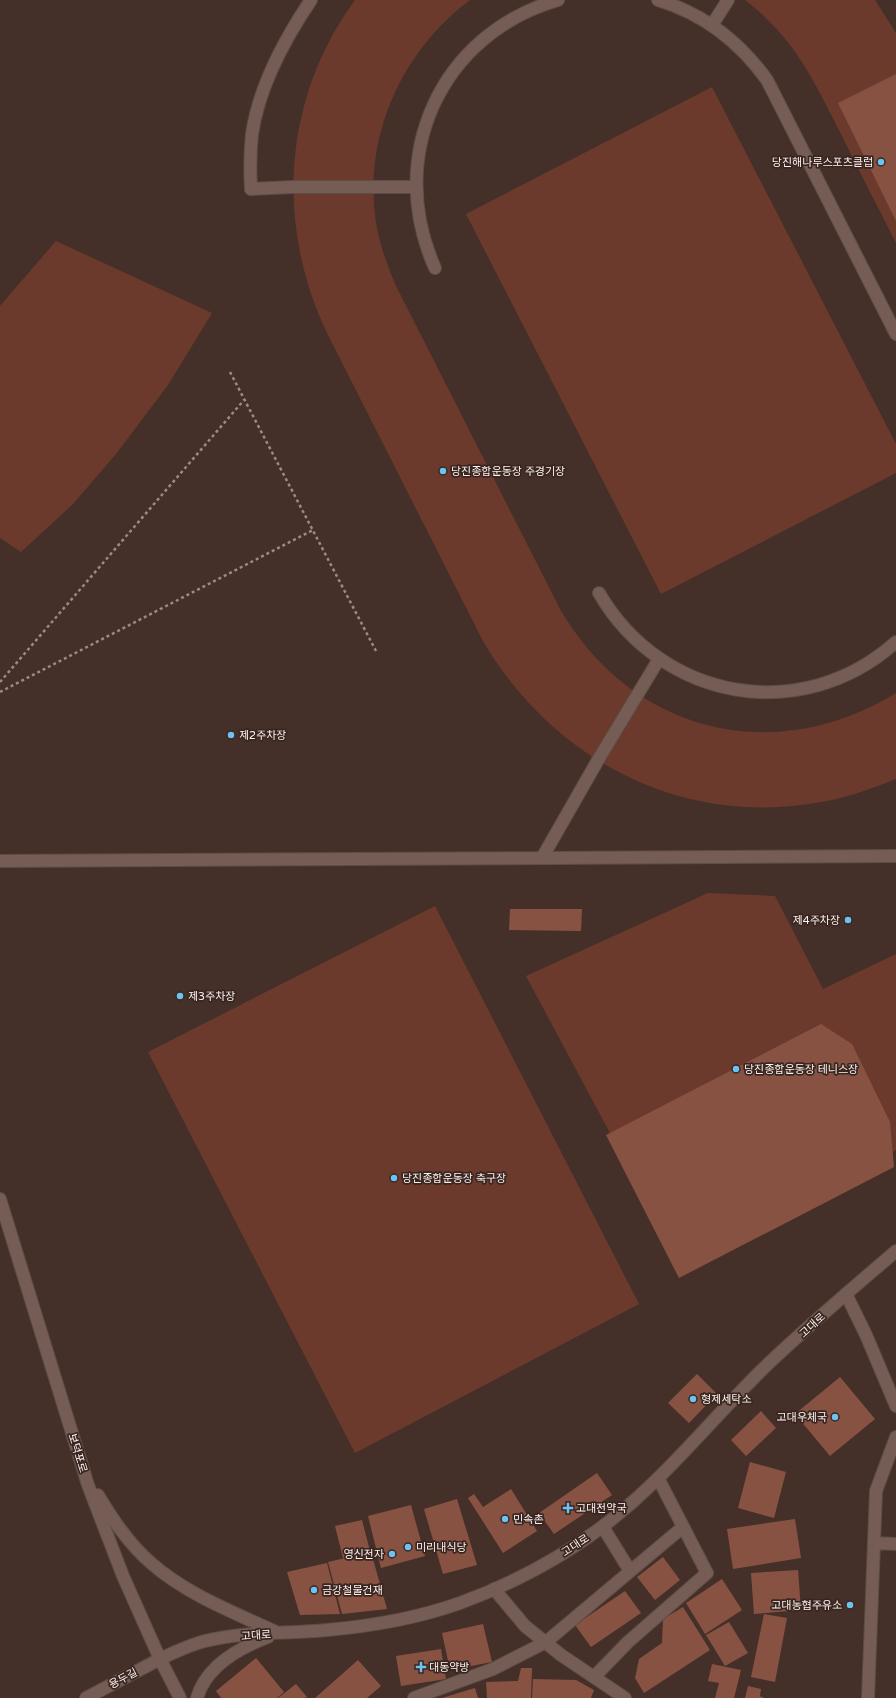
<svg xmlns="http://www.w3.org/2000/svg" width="896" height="1698" font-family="'Varela Round','Noto Sans KR',sans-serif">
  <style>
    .green { fill: #6b3a2c }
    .building { fill: #885243 }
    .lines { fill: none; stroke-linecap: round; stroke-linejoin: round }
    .lane-casing { stroke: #5d4c47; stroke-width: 14 }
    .street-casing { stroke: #5d4c47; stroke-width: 14 }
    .secondary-casing { stroke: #5d4c47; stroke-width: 14 }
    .path { stroke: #9b8a85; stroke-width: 2.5; stroke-dasharray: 3 3; stroke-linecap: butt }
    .lane { stroke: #755d56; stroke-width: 12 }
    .street { stroke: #755d56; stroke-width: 12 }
    .secondary { stroke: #755d56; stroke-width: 12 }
    .poi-dot { fill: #6cc3f2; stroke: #3a2620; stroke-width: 1.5 }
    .labels { text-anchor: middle; stroke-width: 3.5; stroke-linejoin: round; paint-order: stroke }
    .poi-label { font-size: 11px; fill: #fdf2ef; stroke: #3a2620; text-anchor: start }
    .street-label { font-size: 11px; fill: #fdf2ef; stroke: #3a2620 }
  </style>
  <rect width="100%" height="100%" fill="#453029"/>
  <path class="green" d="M355,0H470C400,52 361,141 377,228C381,249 388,267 396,286L560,609C632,733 774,768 896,693V779C874,788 851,796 827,801C687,829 557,764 484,643L327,333C275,224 283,98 355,0Z
    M745,0H875L896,33V243C878,207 859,171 841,134C814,81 794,37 745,0Z
    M712,87L896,444V473L661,594L466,214Z
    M56,241L212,313L168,385L116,454L73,504L21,552L0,538V306Z
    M708,893L775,896L823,989L896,954V1150L679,1262L526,976Z
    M435,906L639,1304L355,1453L148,1052Z"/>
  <path class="building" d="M896,74V221L838,103Z
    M510,909H582L581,931L509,930Z
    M821,1024L852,1044L890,1122L894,1167L679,1278L606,1135Z
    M697,1374L717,1394L689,1423L668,1403Z
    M840,1377L875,1419L830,1456L795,1414Z
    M761,1411L776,1428L746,1456L731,1440Z
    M750,1462L786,1472L774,1518L738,1508Z
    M597,1473L612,1495L554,1534L539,1513Z
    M511,1489L537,1531L503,1553L468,1498L474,1494L483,1507Z
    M457,1499L477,1565L443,1574L424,1509Z
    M411,1505L425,1556L381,1568L368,1516Z
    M795,1519L801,1558L733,1569L727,1529Z
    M362,1520L370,1551L343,1558L335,1526Z
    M371,1552L387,1609L342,1614L328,1562Z
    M663,1557L680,1580L655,1600L637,1577Z
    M327,1563L340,1614L300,1615L287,1572Z
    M798,1570L801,1610L754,1614L751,1573Z
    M722,1579L742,1610L705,1634L686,1603Z
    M625,1591L641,1613L591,1647L575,1625Z
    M683,1607L710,1650L644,1693L635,1678L639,1659L662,1643L663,1619Z
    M764,1614L787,1618L775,1682L751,1677Z
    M729,1622L748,1653L725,1666L706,1635Z
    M483,1624L492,1662L450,1670L442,1633Z
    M441,1649L446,1679L401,1686L396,1656Z
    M256,1658L284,1692L277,1698H221L216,1691Z
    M358,1660L381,1686L367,1698H315Z
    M712,1664L741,1670L734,1698H715L719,1683L708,1681Z
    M521,1668H532L531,1698H487L486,1682L518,1681Z
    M533,1679L576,1680L594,1690L591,1698H532Z
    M296,1684L307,1697L305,1698H278Z
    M748,1686L761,1689L760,1696L764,1698H745Z
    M475,1688L478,1698H442Z"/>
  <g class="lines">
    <g class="lane-casing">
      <path id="lane" d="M658,0C704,14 739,41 767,80L896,334
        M712,25L728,0
        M251,189L293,187H416
        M435,268C385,157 440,34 558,0
        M599,593C662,701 802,726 896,642
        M598,760L659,659
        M846,1294L866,1335L896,1406
        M603,1527L630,1571
        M874,1543L896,1544
        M494,1589L525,1626L561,1655L625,1698
        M546,1642L683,1527
        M594,1677L628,1642L707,1573L658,1478
        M868,1698L876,1491L896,1437"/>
    </g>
    <g class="street-casing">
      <path id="street" d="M251,189C250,171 250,152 252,134C259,86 284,40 311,0
        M542,858L598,760
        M0,861L896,856
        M86,1698L160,1659
        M414,1698L493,1669L546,1642"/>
    </g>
    <g class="secondary-casing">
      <path id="secondary" d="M0,1199L88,1485L123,1576L160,1659L180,1698
        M98,1495C113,1520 129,1544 151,1563C186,1594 233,1612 276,1632
        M160,1659C175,1652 189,1645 205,1641C244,1631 287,1634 327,1630C372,1626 418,1618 460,1603C531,1577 598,1537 652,1484C692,1446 728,1402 768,1364C809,1325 853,1288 896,1251
        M197,1698C206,1666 239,1648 268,1637"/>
    </g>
    <path class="path" d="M230,372L376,651
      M0,682L244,400
      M0,692L313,530"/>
    <use href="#lane" class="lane"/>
    <use href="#street" class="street"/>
    <use href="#secondary" class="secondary"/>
  </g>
  <g class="poi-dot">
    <circle cx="881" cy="162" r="4"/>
    <circle cx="443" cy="471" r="4"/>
    <circle cx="231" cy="735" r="4"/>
    <circle cx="848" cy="920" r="4"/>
    <circle cx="180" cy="996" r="4"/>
    <circle cx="736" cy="1069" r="4"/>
    <circle cx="394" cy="1178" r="4"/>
    <circle cx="693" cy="1399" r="4"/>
    <circle cx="835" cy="1417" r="4"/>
    <path d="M566 1502h4v4h4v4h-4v4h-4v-4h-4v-4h4z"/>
    <circle cx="505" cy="1519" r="4"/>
    <circle cx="408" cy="1547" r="4"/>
    <circle cx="392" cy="1554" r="4"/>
    <circle cx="314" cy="1590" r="4"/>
    <circle cx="850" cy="1605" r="4"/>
    <path d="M419 1661h4v4h4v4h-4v4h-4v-4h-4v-4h4z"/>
  </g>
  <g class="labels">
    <g class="poi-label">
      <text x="873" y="166" text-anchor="end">당진해나루스포츠클럽</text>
      <text x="451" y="475">당진종합운동장 주경기장</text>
      <text x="239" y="739">제2주차장</text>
      <text x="840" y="924" text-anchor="end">제4주차장</text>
      <text x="188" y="1000">제3주차장</text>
      <text x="744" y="1073">당진종합운동장 테니스장</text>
      <text x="402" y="1182">당진종합운동장 축구장</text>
      <text x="701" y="1403">형제세탁소</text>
      <text x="827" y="1421" text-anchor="end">고대우체국</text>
      <text x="576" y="1512">고대전약국</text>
      <text x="513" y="1523">민속촌</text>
      <text x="416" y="1551">미리내식당</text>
      <text x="384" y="1558" text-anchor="end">영신전자</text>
      <text x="322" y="1594">금강철물건재</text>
      <text x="842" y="1609" text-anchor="end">고대농협주유소</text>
      <text x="429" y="1671">대동약방</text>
    </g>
    <g class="street-label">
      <text transform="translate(812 1325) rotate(-42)" y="4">고대로</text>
      <text transform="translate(78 1453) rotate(73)" y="4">보덕포로</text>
      <text transform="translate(575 1545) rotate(-33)" y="4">고대로</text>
      <text transform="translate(256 1635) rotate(-4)" y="4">고대로</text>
      <text transform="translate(123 1678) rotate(-28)" y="4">용두길</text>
    </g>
  </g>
</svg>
